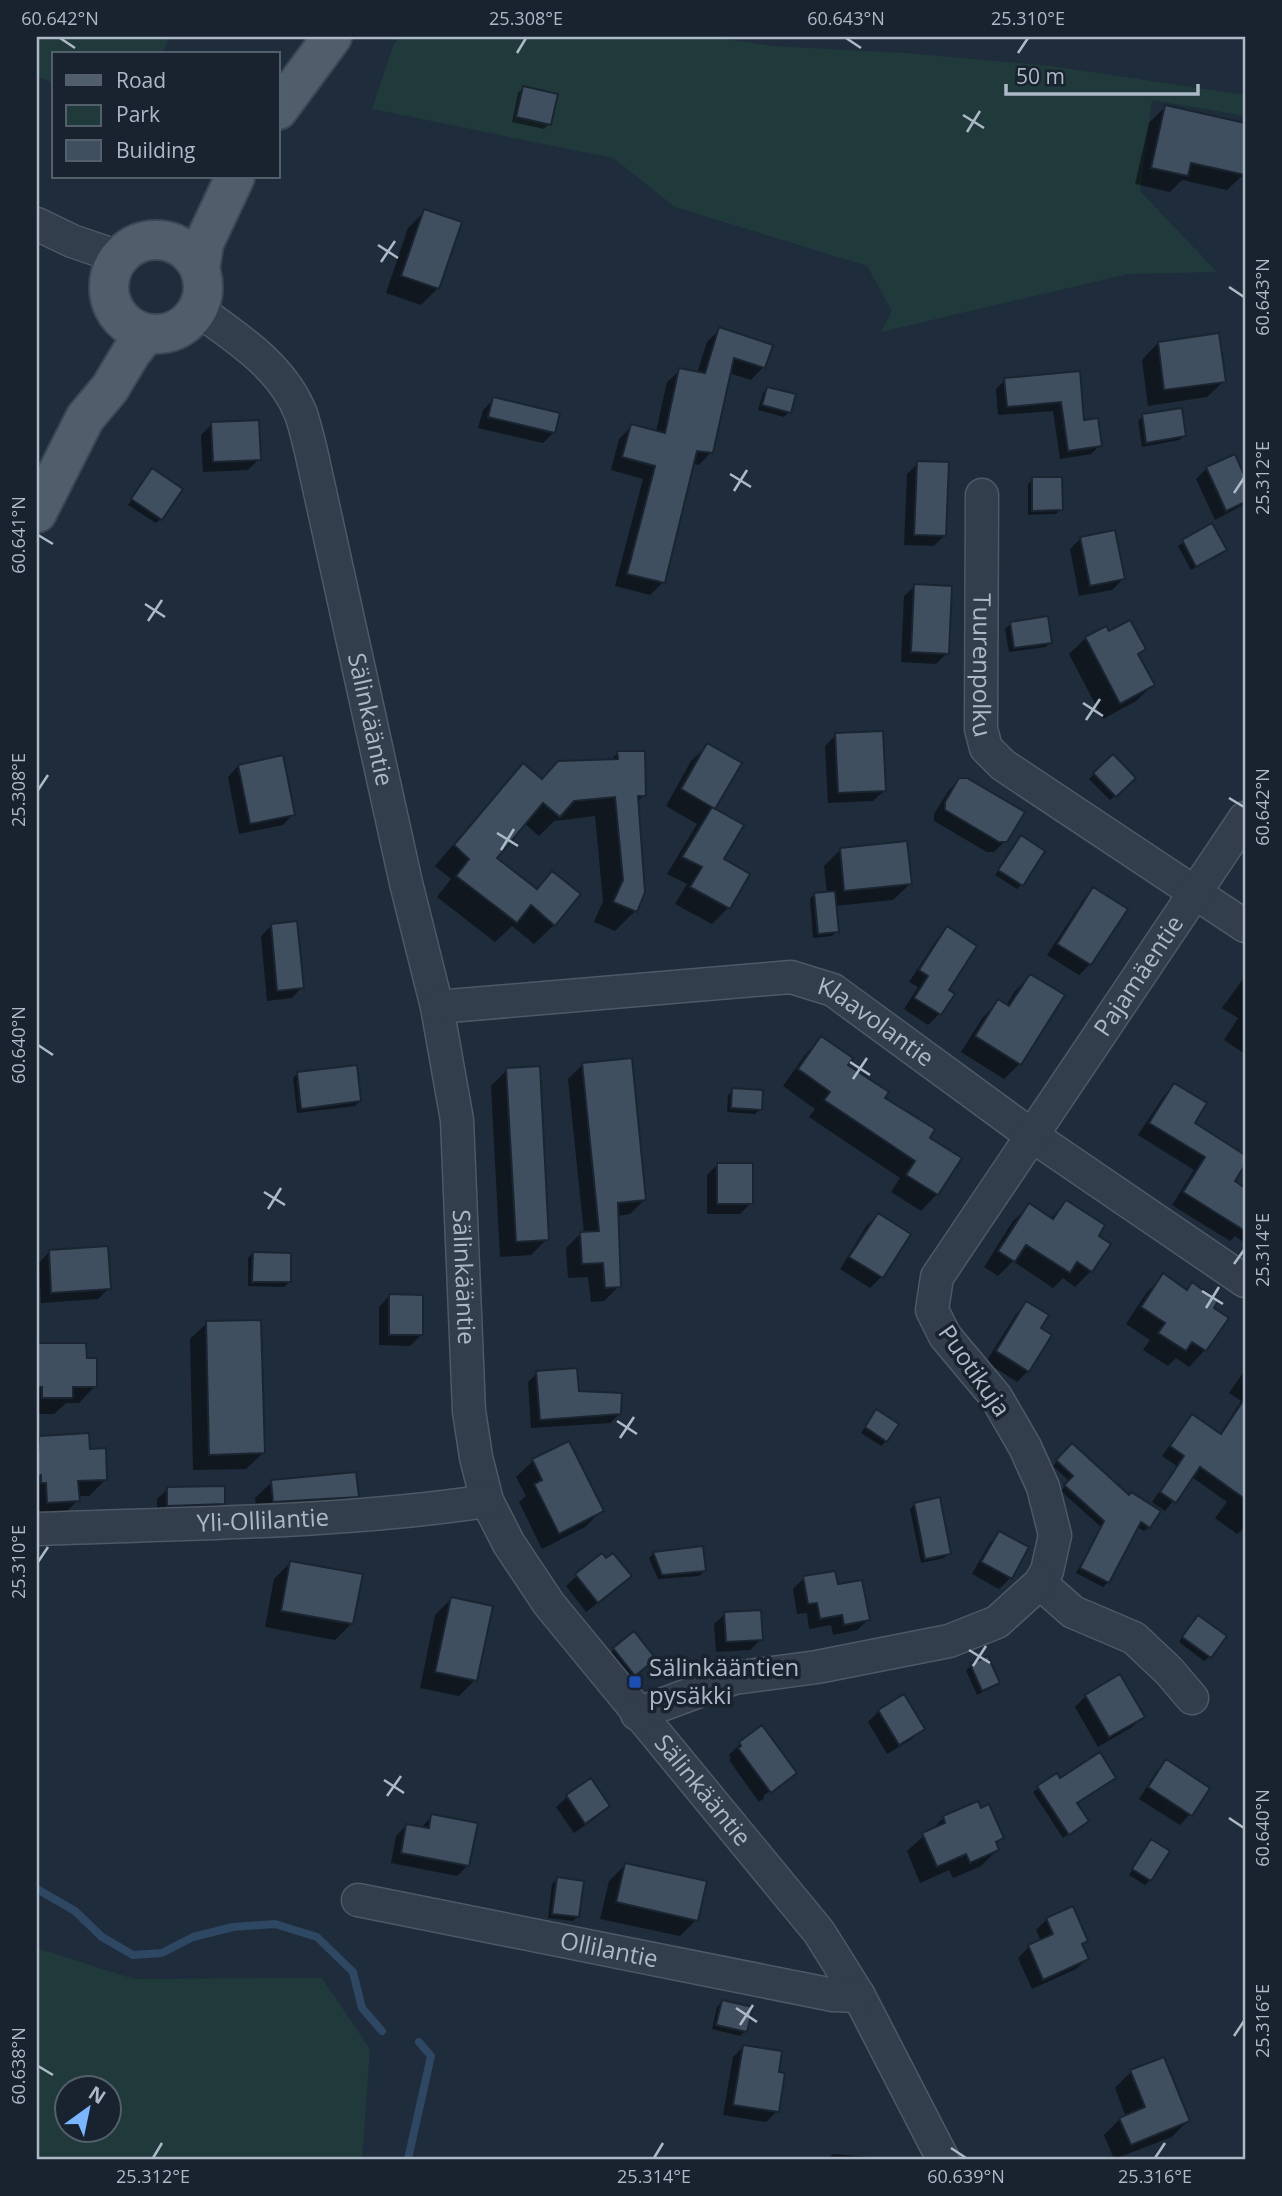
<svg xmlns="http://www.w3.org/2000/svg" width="1282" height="2196" font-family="'Open Sans',sans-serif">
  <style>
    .green { fill: #203a3c; fill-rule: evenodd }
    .shadow { fill: #0007 }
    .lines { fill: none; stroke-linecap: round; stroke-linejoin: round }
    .stream { stroke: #2e4762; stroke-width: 8 }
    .building { fill: #3f4f60; stroke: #1a2531; stroke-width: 2 }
    .minor-casing { stroke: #4d5965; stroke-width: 35 }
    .major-casing { stroke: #3c4754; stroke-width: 42 }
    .minor { stroke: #323e4b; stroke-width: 32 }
    .major { stroke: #505d6b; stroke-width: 38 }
    .ticks { fill: none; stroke: #adb9c7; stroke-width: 2.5 }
    .transit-dot { fill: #1a4fb4; stroke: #18232f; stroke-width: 2.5 }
    .labels { text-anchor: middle; stroke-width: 7; stroke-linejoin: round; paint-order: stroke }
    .street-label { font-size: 24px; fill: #adb9c7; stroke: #18232f }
    .poi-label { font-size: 24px; fill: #adb9c7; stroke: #18232f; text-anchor: start }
    .neatline { fill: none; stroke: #adb9c7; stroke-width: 2.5 }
    .ticks-label { font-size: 18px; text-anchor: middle; fill: #adb9c7 }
  </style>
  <rect width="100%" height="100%" fill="#1e2c3b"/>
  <path class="green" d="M37,37H169L163,54H54V83L37,76Z
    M399,37H712L772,46L906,53L1051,66L1245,95V116L1152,100L1140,191L1217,272L1128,274L881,332L892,311L867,266L675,207L613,158L372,109L393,46Z
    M37,1948L134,1979L322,1978L370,2049L362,2159L37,2158ZM66,2088H108V2130H66Z"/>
  <path class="shadow" d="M523,88L549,124L544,129L512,122L518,93Z
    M1165,107L1245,125L1244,174L1227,190L1182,180L1170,192L1135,184L1149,123Z
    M424,212L460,223L437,289L421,305L386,293L408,228Z
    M720,329L763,367L751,380L729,373L711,452L699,465L692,464L663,582L650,595L615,586L643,479L611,470L619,439L632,426L656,432L667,382L680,370L697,373L707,342Z
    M1158,343L1224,381L1207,397L1148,406L1142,360Z
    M1078,373L1082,422L1100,445L1091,454L1060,459L1053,411L998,415L996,389L1005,380Z
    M768,388L789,412L784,417L758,410L763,393Z
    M494,399L554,432L543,443L478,428L483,410Z
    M1143,416L1184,436L1179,440L1142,447L1138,421Z
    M212,424L259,459L248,470L203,472L201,435Z
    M1234,456L1245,482V504L1215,520L1196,479L1207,468Z
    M918,463L945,535L934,546L904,545L907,474Z
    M148,475L161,519L156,523L128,505Z
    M1033,479L1061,509L1056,514L1028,515V484Z
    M1211,525L1224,550L1191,570L1178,546Z
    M1081,538L1123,579L1112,590L1079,596L1070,549Z
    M915,586L947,653L936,664L901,662L904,596Z
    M1010,624L1050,642L1046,647L1009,652L1005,629Z
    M1108,634L1144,649L1137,656L1153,685L1136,701L1103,719L1069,654L1086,638Z
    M836,735L884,791L873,801L828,803L825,746Z
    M708,745L722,860L747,874L728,908L712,924L675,904L687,884L667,874L697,824L666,806L691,761Z
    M618,753L644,795L636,803L635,911L615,931L594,922L603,901L595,816L554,821L539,836L524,823L494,858L535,890L552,873L554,925L534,944L512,926L495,942L437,897L451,879L435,866L504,785L523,765L541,780L558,762L610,761Z
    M1113,756L1133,778L1110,800L1089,779Z
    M238,766L293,814L283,825L239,834L228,777Z
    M960,779L1005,841L994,852H987L934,821V814L949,790Z
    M1021,837V885L1017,889L995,875Z
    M841,849L910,884L893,900L834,906L837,931L832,936L813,938L810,899L814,894L827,893L824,866Z
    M1093,889L1090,964L1079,975L1047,955L1083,900Z
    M271,926L302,987L292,998L267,1001L261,936Z
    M947,929L946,990L952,994L939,1014L928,1025L904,1009L918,987L909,982L937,939Z
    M1030,976L1062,996L1019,1064L1004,1079L961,1052L983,1017L998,1002L1006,1006L1015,991Z
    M1245,976V1054L1224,1040L1238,1018L1222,1008Z
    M821,1038L846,1065L927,1138L937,1194L921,1211L891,1192L900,1178L809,1117L815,1109L783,1086L805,1055Z
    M583,1064L645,1199L630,1214L617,1216L619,1286L604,1301L591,1302L588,1277L568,1278L566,1248L581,1233H584L568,1079Z
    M507,1070L547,1239L531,1255L500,1257L491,1086Z
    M298,1073L360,1101L355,1106L297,1113L293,1078Z
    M1175,1085L1192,1123L1245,1157V1161L1232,1182L1245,1190V1243L1235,1236L1230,1241L1172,1205L1194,1170L1138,1135L1163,1097Z
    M733,1090L760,1109L755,1114L727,1112L728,1095Z
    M718,1164L751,1203L740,1214H707V1175Z
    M1066,1202L1096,1236L1091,1271L1075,1287L1063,1278L1053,1288L1013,1261L998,1276L984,1267L1013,1221L1029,1206L1051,1218Z
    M878,1215L908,1234L881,1277L870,1288L840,1269L867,1225Z
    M49,1252L109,1288L98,1299L41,1303L39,1263Z
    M253,1253L289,1282L284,1287L248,1286V1258Z
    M1164,1276L1185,1291L1192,1284L1211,1309L1205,1350L1189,1367L1176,1358L1168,1366L1143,1350L1150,1340L1126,1324L1147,1292Z
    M389,1296L421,1335L410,1346L379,1345V1307Z
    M1027,1304L1039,1328L1028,1371L1017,1382L986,1362L1016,1314Z
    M207,1323L263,1453L246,1469L193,1470L190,1339Z
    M85,1344V1360L95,1386L79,1403H66L54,1414H37V1345Z
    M1245,1370V1444L1231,1465L1245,1476V1527L1237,1534L1215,1518L1227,1502L1192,1477L1165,1511L1152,1502L1177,1466L1162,1456L1183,1426L1192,1417L1219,1435L1241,1401L1229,1393Z
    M537,1373L577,1392L619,1414L610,1423L531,1428L528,1382Z
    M872,1417L886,1441L881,1446L861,1433Z
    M40,1438L89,1451L106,1479L89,1496H78V1500L61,1517L37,1518V1441Z
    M568,1443L601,1511L585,1527L542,1549L519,1502L526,1496L516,1477L533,1461Z
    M1072,1445L1149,1527L1144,1531L1137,1527L1108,1582L1103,1587L1076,1573L1101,1527L1061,1491L1069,1481L1053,1466Z
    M272,1482L357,1496L341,1512L257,1518L255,1498Z
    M168,1489L223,1503L212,1514L157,1516V1499Z
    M915,1504L949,1553L944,1558L921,1563L910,1509Z
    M999,1533L1027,1548L1010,1578L999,1589L972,1574L989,1544Z
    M654,1553L704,1571L699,1576L658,1579L649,1558Z
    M291,1562L352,1623L335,1640L265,1627L274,1579Z
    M577,1576L619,1586L586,1612L566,1586Z
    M804,1578L836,1586L868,1620L857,1630L833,1635L831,1625L809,1629L807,1613L797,1614L793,1589Z
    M451,1599L475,1680L459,1696L420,1688L435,1615Z
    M725,1614L761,1639L750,1650L716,1652L714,1624Z
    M1194,1622L1209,1657L1204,1661L1179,1642Z
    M614,1649L643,1669L624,1685L604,1660Z
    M987,1658L998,1682L993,1687L977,1695L966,1670L971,1666Z
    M1120,1677L1143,1716L1132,1727L1098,1747L1075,1707L1086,1696Z
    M879,1711L923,1728L912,1739L887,1754L868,1722Z
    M740,1744L795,1773L786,1782V1779L763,1796L764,1798L759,1802L729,1760L731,1758L729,1755Z
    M1167,1761L1190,1814L1180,1825L1139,1799L1156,1772Z
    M1056,1775L1087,1821L1063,1838L1033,1792Z
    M591,1781L608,1806L597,1817L574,1833L556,1807L567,1797Z
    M432,1816L468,1865L457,1876L391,1863L396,1836L407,1825L421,1828Z
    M944,1818L1002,1837L995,1845L997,1850L981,1866L953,1878L949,1870L920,1883L907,1851Z
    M1151,1841L1150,1880L1145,1885L1129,1875Z
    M625,1865L696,1920L680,1936L600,1919L609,1881Z
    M557,1879L578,1916L573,1921L548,1918L552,1884Z
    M1047,1919L1086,1940L1081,1946L1087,1959L1076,1969L1032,1989L1018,1958L1029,1947L1041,1941L1036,1930Z
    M722,2002L745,2031L740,2036L712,2029L717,2007Z
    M744,2046L777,2073V2111L766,2122L723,2115L733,2057Z
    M1131,2072L1188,2120L1172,2137L1114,2159L1104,2135L1120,2119L1126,2117L1115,2088Z
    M833,2154L869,2157L868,2159H828Z"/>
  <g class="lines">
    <path class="stream" d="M37,1889L75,1911L102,1937L133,1955L162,1953L193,1937L233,1927L275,1924L317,1937L353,1972L362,2008L382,2031
      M408,2159L431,2056L419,2042"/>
  </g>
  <path class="building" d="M523,86L558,94L551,125L516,117Z
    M1165,105L1245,123V175L1191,163L1188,176L1151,168Z
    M424,209L462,222L439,289L401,276Z
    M719,327L773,345L765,368L734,358L713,453L697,451L665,583L627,574L655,466L622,457L631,424L665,433L679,368L705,373Z
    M1219,333L1226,382L1164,390L1158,342Z
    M1080,371L1084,420L1098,418L1102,446L1068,451L1061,402L1007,407L1004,378Z
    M767,387L796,394L791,413L762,405Z
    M493,397L560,413L555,433L488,417Z
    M1182,408L1186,436L1146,443L1142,414Z
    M259,420L261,460L213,462L211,422Z
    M1235,454L1245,477V502L1226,511L1206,467Z
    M917,461L949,462L946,536L914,535Z
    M152,468L183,489L162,520L131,499Z
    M1032,477H1062L1063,510L1032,511Z
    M1212,523L1227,550L1196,567L1182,540Z
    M1115,530L1125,579L1090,586L1080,537Z
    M914,584L952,586L949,654L911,652Z
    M1048,616L1052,643L1014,648L1010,622Z
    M1130,620L1146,649L1138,654L1155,685L1120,704L1085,637L1106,626L1109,631Z
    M883,731L886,791L838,793L835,733Z
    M707,743L742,763L715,809L681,789Z
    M617,751H645L646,796H638L645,892L637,912L613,902L623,880L615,797L574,801L560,817L543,803L497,858L537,889L552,871L581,894L555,926L531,905L517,923L456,876L469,859L454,845L523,763L542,779L558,761L618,759Z
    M1113,754L1136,778L1116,797L1093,773Z
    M283,755L295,815L250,824L238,765Z
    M959,778H967L1025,812L1007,842H999L945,810V802Z
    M712,807L744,825L724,859L750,874L730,909L690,887L702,867L682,857Z
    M1021,835L1045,851L1023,886L998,870Z
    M907,841L912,884L844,891L840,848Z
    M1093,887L1128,909L1091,965L1057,944Z
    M835,891L839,932L818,934L814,893Z
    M297,921L304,988L277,991L271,924Z
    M947,926L977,946L949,990L955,994L941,1015L914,998L928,976L919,970Z
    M1030,974L1065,995L1021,1065L975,1036L998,999L1009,1006Z
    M821,1036L853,1058L848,1065L889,1092L885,1098L935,1129L930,1138L962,1158L938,1195L906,1175L915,1161L824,1100L830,1092L798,1069Z
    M632,1058L646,1200L618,1203L621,1287L605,1288L603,1263L582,1264L580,1232L599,1231L582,1063Z
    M357,1065L361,1101L301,1109L297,1072Z
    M540,1066L549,1240L516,1242L506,1068Z
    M1174,1083L1207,1103L1195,1123L1245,1155V1165L1235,1181L1245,1188V1231L1183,1192L1205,1157L1149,1123Z
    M732,1088L763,1090L762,1110L731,1108Z
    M717,1163H753V1204H717Z
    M1066,1200L1105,1225L1099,1236L1111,1244L1092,1272L1077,1262L1070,1273L1026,1245L1015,1262L998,1251L1029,1203L1053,1219Z
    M878,1213L911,1234L883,1278L849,1257Z
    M108,1246L111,1289L51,1293L49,1250Z
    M253,1252L291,1253V1282H252Z
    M1163,1273L1187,1290L1192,1282L1218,1301L1214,1308L1229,1318L1206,1351L1192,1342L1186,1351L1158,1333L1165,1323L1141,1307Z
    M389,1294L423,1295V1335H389Z
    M1026,1301L1049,1315L1041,1328L1052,1335L1029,1372L996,1351Z
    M261,1320L265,1453L209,1455L206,1321Z
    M37,1343H86L87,1358H97V1387H73V1398H42V1387H37Z
    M577,1368L579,1391L622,1393L621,1414L540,1420L536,1371Z
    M1245,1398V1499L1200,1467L1176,1503L1160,1492L1184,1456L1170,1446L1192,1414L1221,1434Z
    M876,1409L899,1424L887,1442L865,1427Z
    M89,1433L90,1449L106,1448L107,1480L78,1481L80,1501L47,1503L46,1483H41V1475L37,1476L39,1436Z
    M569,1441L604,1511L559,1534L534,1484L542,1480L532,1459Z
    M1072,1443L1129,1495L1131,1492L1161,1511L1150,1528L1141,1522L1109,1583L1080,1568L1104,1521L1064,1485L1073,1476L1056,1460Z
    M356,1472L359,1497L273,1502L271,1480Z
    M225,1486V1504L167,1506V1487Z
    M940,1497L951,1554L925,1559L914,1503Z
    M999,1531L1029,1547L1012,1579L981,1562Z
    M703,1546L706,1571L662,1575L653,1552Z
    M602,1553L606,1558L613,1553L632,1576L598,1603L575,1574Z
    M290,1561L363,1574L353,1624L281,1611Z
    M835,1571L838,1584L862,1580L870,1620L844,1625L842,1615L820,1619L817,1603L808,1604L803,1576Z
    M451,1597L493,1606L477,1681L435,1672Z
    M761,1610L763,1640L726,1642L724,1612Z
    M1198,1615L1227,1636L1211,1658L1182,1637Z
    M634,1631L656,1659L635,1676L613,1648Z
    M988,1656L1000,1683L982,1691L970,1664Z
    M1120,1674L1145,1717L1109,1737L1085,1695Z
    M904,1694L925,1729L899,1745L878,1710Z
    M762,1725L797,1773L771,1793L738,1748L741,1746L739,1742Z
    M1100,1752L1116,1778L1077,1803L1089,1821L1069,1835L1037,1786L1057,1773L1060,1778Z
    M1166,1759L1210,1788L1192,1816L1148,1787Z
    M591,1778L610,1806L585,1824L566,1795Z
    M978,1801L981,1808L989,1804L1004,1838L996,1842L999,1850L970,1863L966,1854L937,1867L922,1833L945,1823L943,1816Z
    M431,1814L478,1823L469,1866L401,1853L406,1824L429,1828Z
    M1151,1839L1170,1851L1151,1881L1132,1869Z
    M625,1863L707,1881L698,1921L616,1902Z
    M557,1877L584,1881L579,1917L552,1914Z
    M1073,1906L1088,1941L1082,1944L1089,1959L1043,1980L1028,1945L1053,1934L1046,1918Z
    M722,2000L753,2007L747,2032L716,2025Z
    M743,2045L782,2051L779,2072L785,2073L779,2112L733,2105Z
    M1164,2057L1190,2121L1131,2145L1119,2118L1145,2107L1130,2070Z"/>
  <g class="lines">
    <g class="minor-casing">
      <g id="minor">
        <path d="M37,224L72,241L119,257"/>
        <path id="s1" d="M198,310C237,338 282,366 301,414C305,426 308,439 311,451L406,883L437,1007L457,1120L469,1411L476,1457L487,1501L509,1544L549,1604L819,1932L859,1996L943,2159"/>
        <path id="s2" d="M982,495L981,729L986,748L1003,765L1245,926"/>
        <path id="s3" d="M437,1007L791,977L833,990L1031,1135L1245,1281"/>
        <path id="s4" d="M37,1529C187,1523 339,1523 487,1501"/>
        <path id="s5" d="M1192,1698L1169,1671L1134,1638L1073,1612L1040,1583L1047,1571L1055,1535L1043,1487L1025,1447L996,1397L945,1336L932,1310L937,1277L1245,818"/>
        <path d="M637,1714L734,1678L817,1667L949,1641L997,1622L1040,1583"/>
        <path id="s6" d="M358,1900L833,1995L859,1996"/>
      </g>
    </g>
    <g class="major-casing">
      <path id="major" d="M278,110L332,37
        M109 287a47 47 0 1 1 94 0a47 47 0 1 1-94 0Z
        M200,269L204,243L235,177
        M37,513L85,418L110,388L131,353L146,334"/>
    </g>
    <use href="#minor" class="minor"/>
    <use href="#major" class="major"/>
  </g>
  <path class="ticks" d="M60,38L75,48M846,38L861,48M517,53L526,38M1018,53L1028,38M963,115L984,128M967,132L980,111M378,245L398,258M381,262L395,241M1229,287L1244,297M730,474L751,487M734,491L747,470M1234,493L1244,478M38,535L53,544M145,604L165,617M148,621L162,600M1083,703L1103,716M1086,720L1100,699M38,790L48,775M1229,798L1244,807M497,833L518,846M501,850L514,829M38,1045L53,1055M850,1062L870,1075M853,1079L867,1058M264,1192L285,1205M268,1209L281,1188M1234,1264L1244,1250M1202,1291L1223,1304M1206,1308L1219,1287M617,1421L637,1434M620,1438L634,1417M38,1562L48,1547M969,1650L990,1663M973,1666L986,1646M384,1780L404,1793M387,1796L401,1776M1229,1818L1244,1828M736,2008L757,2022M740,2025L753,2005M1234,2036L1244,2021M38,2066L53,2075M951,2148L966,2158M153,2158L162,2143M654,2158L663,2143M1155,2158L1165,2143"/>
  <rect class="transit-dot" x="628" y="1675" width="14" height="14" rx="3.5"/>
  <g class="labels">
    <g class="street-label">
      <text dy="8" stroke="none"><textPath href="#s2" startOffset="170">Tuurenpolku</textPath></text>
      <text dy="8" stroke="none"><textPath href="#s1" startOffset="462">Sälinkääntie</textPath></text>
      <text dy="8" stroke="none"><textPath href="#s5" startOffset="900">Pajamäentie</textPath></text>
      <text dy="8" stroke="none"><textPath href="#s3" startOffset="452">Klaavolantie</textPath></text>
      <text dy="8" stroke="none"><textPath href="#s1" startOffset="1029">Sälinkääntie</textPath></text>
      <text transform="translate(974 1371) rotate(55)" y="8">Puotikuja</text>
      <text dy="8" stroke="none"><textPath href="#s4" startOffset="226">Yli-Ollilantie</textPath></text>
      <text dy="8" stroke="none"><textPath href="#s1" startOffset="1617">Sälinkääntie</textPath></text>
      <text dy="8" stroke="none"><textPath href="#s6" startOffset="256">Ollilantie</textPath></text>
    </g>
    <g class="poi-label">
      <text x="649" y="1676">Sälinkääntien<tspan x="649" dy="28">pysäkki</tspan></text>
    </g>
  </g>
  <rect width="1282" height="2196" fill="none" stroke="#18232f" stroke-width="77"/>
  <rect x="52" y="52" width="228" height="126" fill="#18232f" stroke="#545f6c" stroke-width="2"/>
  <rect x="66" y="75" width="35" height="10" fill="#505d6b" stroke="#545f6c" stroke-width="2"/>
  <text x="116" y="88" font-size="21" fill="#adb9c7">Road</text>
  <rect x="66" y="105" width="35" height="21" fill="#203a3c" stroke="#545f6c" stroke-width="2"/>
  <text x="116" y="122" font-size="21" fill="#adb9c7">Park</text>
  <rect x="66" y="140" width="35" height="21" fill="#3f4f60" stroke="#545f6c" stroke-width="2"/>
  <text x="116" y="158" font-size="21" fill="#adb9c7">Building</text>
  <g transform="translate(88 2109) rotate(33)"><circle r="33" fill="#18232f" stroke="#545f6c" stroke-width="2"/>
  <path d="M0-5L12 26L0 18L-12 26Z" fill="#7ab5ff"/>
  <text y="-10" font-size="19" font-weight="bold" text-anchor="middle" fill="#adb9c7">N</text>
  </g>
  <path d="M1006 84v10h192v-10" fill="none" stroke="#adb9c7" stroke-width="3.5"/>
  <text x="1016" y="84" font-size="21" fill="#adb9c7" stroke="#18232f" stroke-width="5" paint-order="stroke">50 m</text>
  <rect x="38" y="38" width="1206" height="2120" class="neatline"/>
  <g class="ticks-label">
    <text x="60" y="25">60.642°N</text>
    <text x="526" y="25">25.308°E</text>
    <text x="846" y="25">60.643°N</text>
    <text x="1028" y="25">25.310°E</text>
    <text transform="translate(1263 297) rotate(-90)" y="6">60.643°N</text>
    <text transform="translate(1263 478) rotate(-90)" y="6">25.312°E</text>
    <text transform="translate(19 535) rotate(-90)" y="6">60.641°N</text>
    <text transform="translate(19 790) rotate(-90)" y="6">25.308°E</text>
    <text transform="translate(1263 807) rotate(-90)" y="6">60.642°N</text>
    <text transform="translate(19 1045) rotate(-90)" y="6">60.640°N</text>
    <text transform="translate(1263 1250) rotate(-90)" y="6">25.314°E</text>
    <text transform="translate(19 1562) rotate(-90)" y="6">25.310°E</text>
    <text transform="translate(1263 1828) rotate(-90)" y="6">60.640°N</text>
    <text transform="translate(1263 2021) rotate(-90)" y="6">25.316°E</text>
    <text transform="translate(19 2066) rotate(-90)" y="6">60.638°N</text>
    <text x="153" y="2183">25.312°E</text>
    <text x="654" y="2183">25.314°E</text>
    <text x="966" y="2183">60.639°N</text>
    <text x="1155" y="2183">25.316°E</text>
  </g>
</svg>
